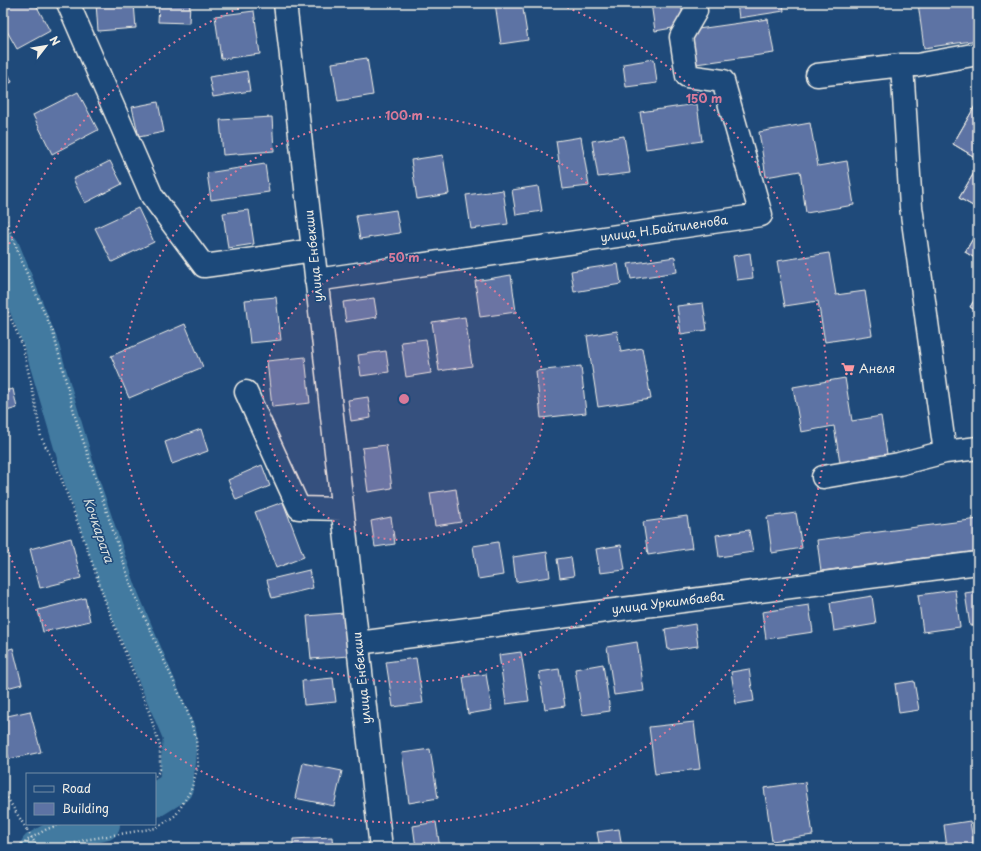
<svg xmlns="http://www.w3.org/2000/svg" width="981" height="851" font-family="'Playpen Sans',sans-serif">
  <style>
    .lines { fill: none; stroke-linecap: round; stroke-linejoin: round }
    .river { stroke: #437aa0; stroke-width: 34 }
    .building { fill: #5d73a4; stroke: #f4f1e8 }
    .minor-casing { stroke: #f4f1e8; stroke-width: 25 }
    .path { stroke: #f4f1e8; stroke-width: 2.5; stroke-dasharray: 1 3; stroke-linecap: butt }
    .minor { stroke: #1f4a7a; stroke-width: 22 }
    .path-bridge { stroke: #f4f1e8; stroke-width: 2.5; stroke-dasharray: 1 3; stroke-linecap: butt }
    .ring { fill: none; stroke: #d87a9a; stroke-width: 2; stroke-dasharray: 2 4 }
    .labels { text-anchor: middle; stroke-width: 3; stroke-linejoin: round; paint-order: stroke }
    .street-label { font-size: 12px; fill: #f4f1e8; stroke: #1f4a7a }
    .poi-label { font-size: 12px; fill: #f4f1e8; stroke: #1f4a7a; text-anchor: start }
    .water-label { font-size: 13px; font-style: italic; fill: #d9dfdd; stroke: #1f4a7a }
    .centre { fill: #d87a9a; stroke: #1f4a7a; stroke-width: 2 }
    .ring-label { font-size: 12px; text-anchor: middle; font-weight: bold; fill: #d87a9a; stroke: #1f4a7a; stroke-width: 3; stroke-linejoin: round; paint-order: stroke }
  </style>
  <rect width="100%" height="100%" fill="#1f4a7a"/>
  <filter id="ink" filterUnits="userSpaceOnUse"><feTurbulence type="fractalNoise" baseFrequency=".025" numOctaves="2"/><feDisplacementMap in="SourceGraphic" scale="8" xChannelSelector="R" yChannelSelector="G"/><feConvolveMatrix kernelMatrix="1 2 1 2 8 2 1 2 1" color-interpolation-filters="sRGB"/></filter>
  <g filter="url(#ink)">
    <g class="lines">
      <path class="river" d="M3,249L41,344L79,473L122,598L180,736L176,787L155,800
        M37,848L63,833L103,824"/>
    </g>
    <path class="building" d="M3,3H35L50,31L17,49L3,24Z
      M96,3H134L136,28L98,31Z
      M159,3H190L189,23L158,22Z
      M495,3H522L528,40L501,44Z
      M651,3H681L684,26L655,31Z
      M737,3H783L784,11L739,18Z
      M918,3H955L956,7L978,4V40L924,48Z
      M254,11L260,54L221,59L215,16Z
      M768,19L774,53L696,64L691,30Z
      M367,58L373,95L338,101L332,63Z
      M654,59L657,83L626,87L623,64Z
      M3,62L12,82L3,86Z
      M247,71L250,91L213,97L209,77Z
      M78,92L98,130L52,154L33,115Z
      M158,102L164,132L139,137L132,107Z
      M697,104L702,141L646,149L640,112Z
      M975,106L978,108V159L953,144Z
      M975,106L978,108V159L953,144Z
      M272,117L274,151L223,155L220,120Z
      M810,123L818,166L847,161L854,205L806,213L800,171L766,177L759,132Z
      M624,136L630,173L598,177L592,141Z
      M581,137L589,186L563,189L556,141Z
      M443,155L449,194L417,199L411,160Z
      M110,161L122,184L85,203L73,179Z
      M265,164L269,192L211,200L207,173Z
      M978,166V209L959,198Z
      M978,166V209L959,198Z
      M538,186L542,211L516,215L512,190Z
      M503,190L508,224L471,229L466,195Z
      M138,208L154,242L112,262L95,228Z
      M249,210L254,244L228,248L223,213Z
      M396,210L400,233L360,239L356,216Z
      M978,230V260L965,252Z
      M978,230V260L965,252Z
      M750,253L753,278L737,280L733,256Z
      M829,253L836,295L865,291L872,335L825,342L818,301L785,306L777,261Z
      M675,257L677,272L631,279L628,264Z
      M618,264L621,284L574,292L571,271Z
      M511,275L516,312L480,317L475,281Z
      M978,294V312L970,307Z
      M978,294V312L970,307Z
      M276,297L281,340L250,343L245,300Z
      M374,298L377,317L346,322L343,302Z
      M703,303L707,330L681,334L677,306Z
      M465,317L472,366L439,371L432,322Z
      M185,324L203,367L129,398L111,356Z
      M617,331L621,352L642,348L651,399L598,407L587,336Z
      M426,339L431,373L406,377L401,342Z
      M386,351L389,372L361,376L358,355Z
      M305,357L310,403L272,407L267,361Z
      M581,366L586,413L541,418L536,371Z
      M845,378L852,421L881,416L888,460L841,468L834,426L801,432L793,387Z
      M13,389L17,408L3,412V391Z
      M368,397L371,418L351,421L348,400Z
      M201,429L208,451L172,464L165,442Z
      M386,445L392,488L368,492L362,448Z
      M262,465L270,486L236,500L228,480Z
      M456,489L461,522L435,526L430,493Z
      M283,502L304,557L276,568L255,512Z
      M796,513L802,548L772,553L767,517Z
      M687,516L692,548L648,555L643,522Z
      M391,517L395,544L375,547L371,521Z
      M978,519V551L821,571L817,540Z
      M749,530L753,552L719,557L716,535Z
      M71,538L81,578L40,588L30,549Z
      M498,542L503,575L478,579L473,546Z
      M621,545L625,570L600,573L596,549Z
      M547,552L550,577L516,582L513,557Z
      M571,557L574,576L560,578L557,559Z
      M309,570L313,588L272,598L267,580Z
      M955,590L960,627L923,632L918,595Z
      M978,591V625L970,626L965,593Z
      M872,596L876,624L834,631L830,603Z
      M85,598L90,621L43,632L38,610Z
      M809,605L813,632L766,639L762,612Z
      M344,613L348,656L311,659L307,616Z
      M695,624L698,646L668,650L665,629Z
      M637,642L644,691L614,695L607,647Z
      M13,648L22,684L3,689V651Z
      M521,652L529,701L506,704L499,655Z
      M416,658L423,703L393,707L386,662Z
      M603,664L610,711L582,715L575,669Z
      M559,669L565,706L545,709L539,672Z
      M749,669L754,701L736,704L731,672Z
      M486,674L492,710L468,714L463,677Z
      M333,678L336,702L304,705L302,681Z
      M914,681L919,710L899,713L895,684Z
      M30,711L41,752L9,759L3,737V717Z
      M694,722L700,769L655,774L649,727Z
      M430,749L438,798L409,803L402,753Z
      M303,763L342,771L334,806L295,798Z
      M805,782L813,835L772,841L764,788Z
      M970,821L974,848H947L944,825Z
      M436,822L440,848H416L413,826Z
      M3,824L7,838L3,839Z
      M619,829L622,848H600L597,832Z
      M332,837L333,848H293V839Z"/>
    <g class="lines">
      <g class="minor-casing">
        <path id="minor" d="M68,3L152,196L204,266L255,259L313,250
          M285,3L381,848
          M978,54L917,65H902L911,207L945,452L978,448
          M817,75L902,65
          M316,280L761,215L723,81L687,76L681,37L696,11L694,3
          M246,392L299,508L342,509
          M823,477L899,464L945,452
          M358,643L978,563"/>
      </g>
      <path class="path" d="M3,213L24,267L53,332L75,416L134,594L188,713L196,738L198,766L191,790L176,815L156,828L84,840L62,848
        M3,301L22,344L34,397L41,437L60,475L86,545L108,609L149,712L160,746V769L155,778
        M3,791L27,830
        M14,848L47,829L61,824"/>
      <use href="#minor" class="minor"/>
      <path class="path-bridge" d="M27,830L38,848"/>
    </g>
  </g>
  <circle cx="404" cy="399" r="141" fill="#d87a9a" fill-opacity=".12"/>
  <g class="ring">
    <circle cx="404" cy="399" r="141"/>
    <circle cx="404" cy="399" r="283"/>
    <path d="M3 261A424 424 0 0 1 252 3M556 3A424 424 0 1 1 3 537"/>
  </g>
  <defs>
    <g id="supermarket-bare" transform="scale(1.08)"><path d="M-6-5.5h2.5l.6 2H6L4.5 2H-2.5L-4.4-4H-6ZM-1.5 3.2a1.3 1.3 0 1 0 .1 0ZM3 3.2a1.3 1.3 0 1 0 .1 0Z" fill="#ff9aa2" stroke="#1f4a7a" stroke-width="2.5" paint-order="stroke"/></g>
  </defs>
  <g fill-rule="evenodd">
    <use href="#supermarket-bare" x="848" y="369"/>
  </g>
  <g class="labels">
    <g class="street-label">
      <text transform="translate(664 229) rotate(-8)" y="4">улица Н.Байтиленова</text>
      <text transform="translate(314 256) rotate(-96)" y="4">улица Енбекши</text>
      <text transform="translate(668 603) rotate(-7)" y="4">улица Уркимбаева</text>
      <text transform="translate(362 678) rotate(-96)" y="4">улица Енбекши</text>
    </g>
    <g class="poi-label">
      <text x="859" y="373">Анеля</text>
    </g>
    <g class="water-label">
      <text transform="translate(99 530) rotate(71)" y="5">Кочкарата</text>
    </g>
  </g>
  <circle cx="404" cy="399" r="6" class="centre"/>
  <g class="ring-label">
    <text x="704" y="103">150 m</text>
    <text x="404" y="120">100 m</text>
    <text x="404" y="262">50 m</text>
  </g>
  <rect width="981" height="851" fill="none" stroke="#1f4a7a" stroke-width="16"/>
  <rect x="8" y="8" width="965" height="835" fill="none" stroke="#f4f1e8" stroke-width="1.5" filter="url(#ink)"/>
  <rect x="26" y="773" width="130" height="52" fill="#1f4a7a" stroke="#748da6"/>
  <rect x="34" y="786" width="20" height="6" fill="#1f4a7a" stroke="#748da6"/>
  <text x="62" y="793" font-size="12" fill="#f4f1e8">Road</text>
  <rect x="34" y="803" width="20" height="12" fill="#5d73a4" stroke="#748da6"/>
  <text x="62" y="813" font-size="12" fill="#f4f1e8">Building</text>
  <g transform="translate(46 46) rotate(59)" stroke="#1f4a7a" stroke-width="3" paint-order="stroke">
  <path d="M0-3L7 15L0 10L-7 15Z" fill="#f4f1e8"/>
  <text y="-6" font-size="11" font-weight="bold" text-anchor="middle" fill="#f4f1e8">N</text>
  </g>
</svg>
